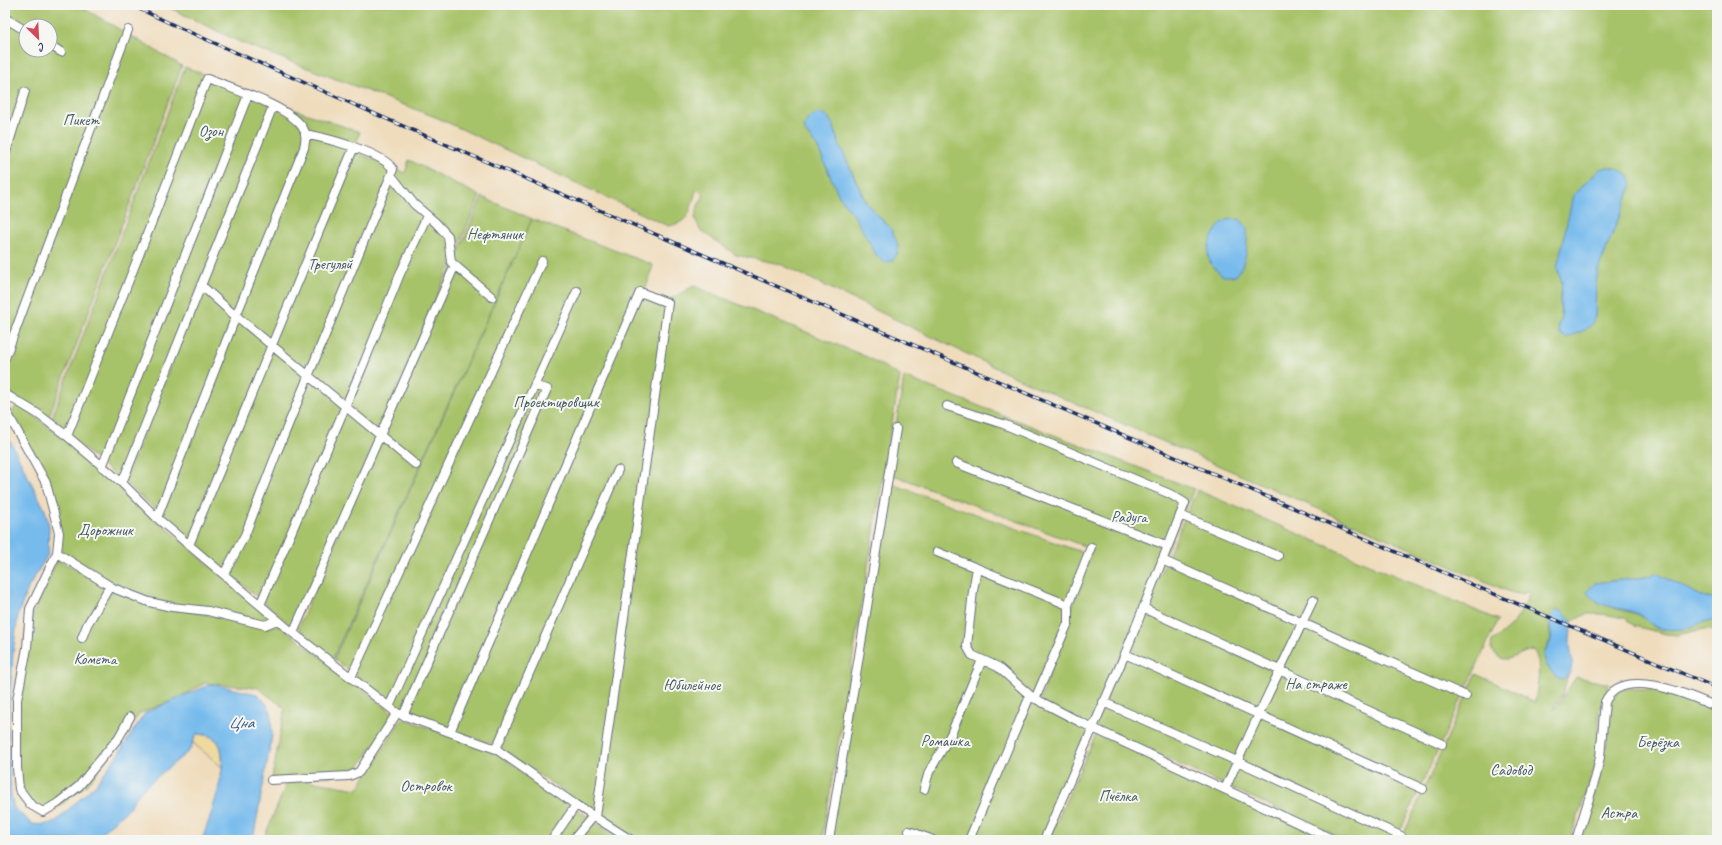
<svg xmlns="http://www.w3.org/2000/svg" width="1722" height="845" font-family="Caveat,sans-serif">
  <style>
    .green { fill: #a7c369; stroke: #617964; fill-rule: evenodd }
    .sand { fill: #eeda9e; stroke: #84847e }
    .water { fill: #77bbed; stroke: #4975a6 }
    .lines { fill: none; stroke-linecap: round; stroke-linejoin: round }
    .minor-casing { stroke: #656c7f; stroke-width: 10 }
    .minor { stroke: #fff; stroke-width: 8 }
    .rail-casing { stroke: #1b2f5e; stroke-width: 3.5 }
    .rail { stroke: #f6f6f2; stroke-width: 2; stroke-dasharray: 6; stroke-linecap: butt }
    .labels { text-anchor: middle; stroke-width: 4; stroke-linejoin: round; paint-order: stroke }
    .park-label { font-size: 16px; fill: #455b61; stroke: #f6f6f2 }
    .water-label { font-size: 17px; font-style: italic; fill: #375989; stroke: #f6f6f2 }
  </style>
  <rect width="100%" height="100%" fill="#f6f6f2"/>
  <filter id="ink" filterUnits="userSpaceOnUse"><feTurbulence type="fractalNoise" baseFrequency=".025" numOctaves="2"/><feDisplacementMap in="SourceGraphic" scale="8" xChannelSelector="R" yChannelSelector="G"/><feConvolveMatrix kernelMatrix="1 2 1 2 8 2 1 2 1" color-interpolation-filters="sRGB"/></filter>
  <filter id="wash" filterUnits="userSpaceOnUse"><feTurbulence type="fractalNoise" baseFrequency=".012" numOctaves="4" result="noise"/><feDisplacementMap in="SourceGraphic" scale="16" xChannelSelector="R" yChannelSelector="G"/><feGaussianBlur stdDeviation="0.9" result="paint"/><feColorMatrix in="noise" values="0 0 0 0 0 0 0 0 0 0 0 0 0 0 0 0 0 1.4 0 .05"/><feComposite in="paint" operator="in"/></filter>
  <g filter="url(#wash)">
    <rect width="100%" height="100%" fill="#efdcbc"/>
    <path class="green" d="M5,5H78L182,66L48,419L5,390ZM26,26H50V50H26Z
      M164,5H1717V599L1705,598L1656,573L1646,577L1595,583L1613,608L1637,614L1647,620L1656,628L1661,629L1685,628L1716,618L1717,630H1699L1677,635L1666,634L1634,626L1625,618L1602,614H1587L1572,621L1562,611L1549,627L1551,639L1545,650L1562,679L1568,676L1562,695L1555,705L1554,710L1576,677L1609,684L1599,711V755L1570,840H1401L1476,674L1535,702C1537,687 1543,662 1533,650C1515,653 1504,670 1491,648L1492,641C1515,625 1520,617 1530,591L1521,594L1512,593L1017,378L780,264L736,255L700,230L695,218L698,206L704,195L697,189C689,208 693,222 668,226L438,118L242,43ZM833,125L839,144L866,203L891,229L855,217L839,196L817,146L806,133ZM1631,184L1626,200L1599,267L1596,283L1558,325L1562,318L1560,301L1562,283L1557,268Z
      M185,67L273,101L120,480L51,420Z
      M275,103L360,132L354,151L405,173L409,160L480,196L294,628L161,516L154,508L124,482Z
      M482,197L532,219L333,658L298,628Z
      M532,219L653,265L643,297L663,303L694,286L867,357L900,376L822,840H635L495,745L411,717L334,659Z
      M904,377L1194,489L1091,724L1043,840H827L889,483L1087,554L1036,701L1041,698L1092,549L888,473Z
      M19,404L67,441L268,616L265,623L148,599L104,578L60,552L50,485L40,461L11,414L16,406Z
      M1197,490L1498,620L1396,840H1346L1094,726Z
      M57,560L148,605L190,611L266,627L279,625L395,714L353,775L290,778L358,789L402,718L481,747L499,755L621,840H263L289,778H272L285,708L258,688L205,683L177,699L140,713L89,783L45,817L25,798L15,759L26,629Z
      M1623,688L1668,690L1717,712V840H1580L1600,776L1608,734L1607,703Z
      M1096,734L1316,833L1313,840H1048Z"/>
    <path class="sand" d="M196,734C220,735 223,746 222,767L193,743Z"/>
    <path class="water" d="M819,113L828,117L833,125L839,144L866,203L891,229L898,245L897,254L892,261L884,262L877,256L855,217L839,196L817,146L806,133L804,125L810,117Z
      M1608,167L1616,168L1629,176L1632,184L1626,200L1599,267L1596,283L1595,317L1591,325L1585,330L1566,338L1559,333L1558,325L1562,318L1560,301L1562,283L1557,268L1573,195L1600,169Z
      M1240,219L1247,228C1247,248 1248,259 1236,276H1223C1217,271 1208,263 1208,254C1207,243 1217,224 1227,220C1230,219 1236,219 1240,219Z
      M5,431L45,510L49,526L48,554L28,588L18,615L13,652L8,726V757L11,796L14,808L32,824L44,825L56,821L96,784L117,756L145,713L211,684L257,694L265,702L271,712L272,735L253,840H202C209,820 232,761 218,742C213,735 204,734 196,734L190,750L141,790L128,809L93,840H5Z
      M1656,573L1705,598L1717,599V619C1707,620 1697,625 1687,628C1680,630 1670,630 1663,629C1653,629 1647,619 1640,615C1623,606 1598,610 1587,592L1595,583L1646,577Z
      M1556,610L1562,611L1572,621C1572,627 1570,633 1570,639C1569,650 1575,661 1570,672C1562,691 1544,666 1544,655C1544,649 1551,644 1551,639C1552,625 1545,624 1556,610Z"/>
  </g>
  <g filter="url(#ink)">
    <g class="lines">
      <g class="minor-casing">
        <path id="minor" d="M5,18L26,31
          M50,45L61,52
          M305,134C326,138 382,152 393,169L391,175
          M5,155L25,91
          M201,285L233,314L240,319L416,465
          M5,358L128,30
          M5,394L38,414L67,436L122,483L157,518L293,633L397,713L496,749L576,805L631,840
          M947,406L1003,424L1170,494L1185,503L1125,654L1044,840
          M5,409L46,483L59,533L57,553L30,609L27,648L17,700V768L19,789L31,805L43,812L58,803L79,786L119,737L130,717
          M67,436L139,255L207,79C230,88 294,108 304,130C307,136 305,142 304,148L236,316L157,518
          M956,463L1168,546
          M102,467L248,95
          M122,483L273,106
          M1180,515L1278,556
          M189,545L354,147
          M937,552L1068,605L1091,547
          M57,553L113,588L149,602L172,607L208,611L265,625L277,620
          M1162,560L1466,696
          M977,568L973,591L967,646L972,655L998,667L1032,697L1080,722L1334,840
          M224,574L245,535L277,452L391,175L414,204L435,222L448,236L451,262L492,297
          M260,605L362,368L400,274L427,216
          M1143,608L1442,744
          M293,633L455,265
          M82,638L87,625L110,586
          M1125,654L1423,789
          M351,677L542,261
          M1035,699L1068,623V605
          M1103,702L1237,761L1401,836
          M389,707L577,291
          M403,716L547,389L535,386
          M450,732L640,292L668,303L596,817
          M496,749L618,470
          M271,780L349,776L359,772L397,713
          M924,789L929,772L951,734L982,660
          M1225,789L1258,716L1313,600
          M909,831L933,840
          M552,840L576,805
          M573,840L593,816
          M829,840L896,429
          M969,840L1030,696
          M1576,840L1596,776L1600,757L1605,702C1622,664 1691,696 1717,707"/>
      </g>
      <use href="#minor" class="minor"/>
      <g class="rail-casing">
        <path id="rail" d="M131,5L178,27L389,120L1473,585L1717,688"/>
      </g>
      <use href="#rail" class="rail"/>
    </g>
  </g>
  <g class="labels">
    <g class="park-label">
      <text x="81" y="125">Пикет</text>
      <text x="211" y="136">Озон</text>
      <text x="495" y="239">Нефтяник</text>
      <text x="330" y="269">Трегуляй</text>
      <text x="556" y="407">Проектировщик</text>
      <text x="1129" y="522">Радуга</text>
      <text x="105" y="535">Дорожник</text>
      <text x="95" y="664">Комета</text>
      <text x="1316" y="689">На страже</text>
      <text x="692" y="690">Юбилейное</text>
      <text x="945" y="746">Ромашка</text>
      <text x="1658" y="747">Берёзка</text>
      <text x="1511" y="775">Садовод</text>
      <text x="426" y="791">Островок</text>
      <text x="1118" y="801">Пчёлка</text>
      <text x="1619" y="818">Астра</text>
    </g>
    <g class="water-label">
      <text x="241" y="728">Цна</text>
    </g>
  </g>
  <rect width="1722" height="845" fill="none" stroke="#f6f6f2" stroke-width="20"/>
  <g transform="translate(38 38) rotate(156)"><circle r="19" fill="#f6f6f2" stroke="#9ea6b7"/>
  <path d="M0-3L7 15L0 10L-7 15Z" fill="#d1495b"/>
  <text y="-6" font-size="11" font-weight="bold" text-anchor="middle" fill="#1b2f5e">С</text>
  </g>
</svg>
